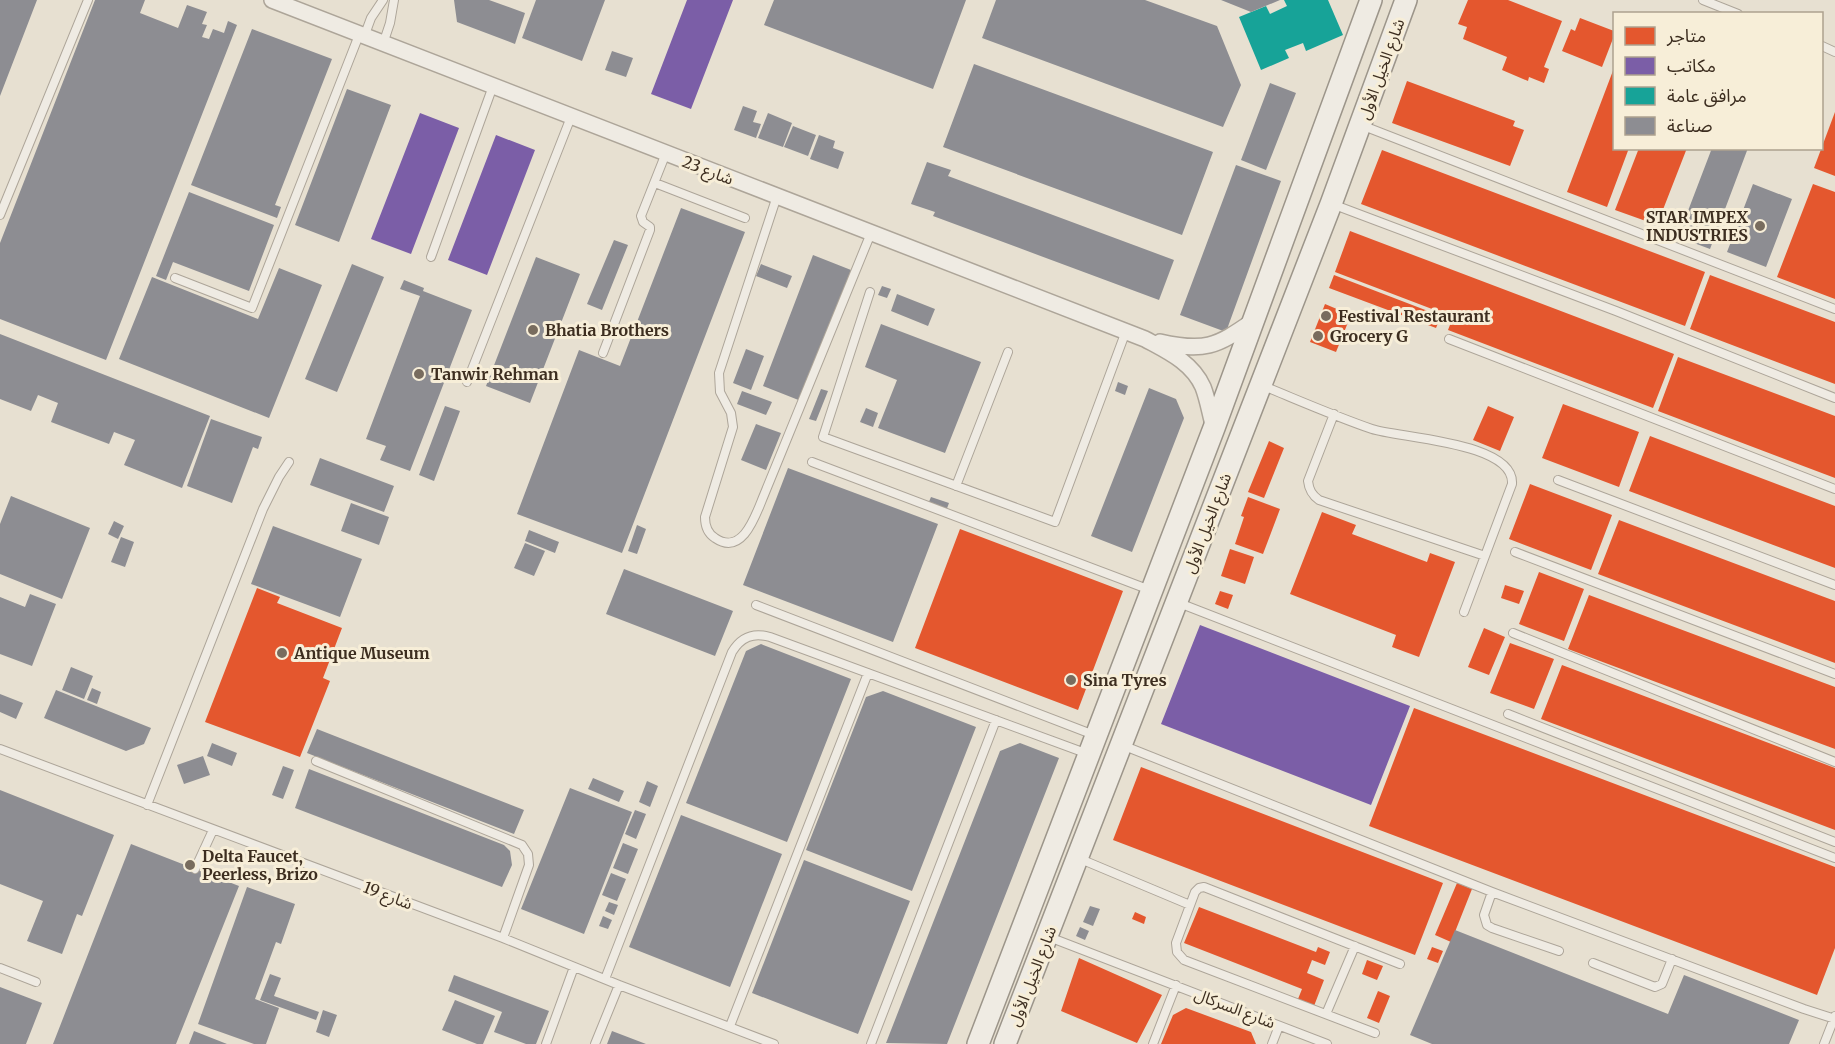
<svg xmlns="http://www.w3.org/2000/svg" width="1835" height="1044" font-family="Merriweather,'Noto Sans Arabic',serif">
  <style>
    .shops { fill: #e4572e }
    .offices { fill: #7b5ea7 }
    .public { fill: #17a398 }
    .industry { fill: #8d8d92 }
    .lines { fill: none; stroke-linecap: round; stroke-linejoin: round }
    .service-casing { stroke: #ada599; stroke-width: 10 }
    .minor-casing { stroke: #ada599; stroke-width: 18 }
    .secondary-casing { stroke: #9c958a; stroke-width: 24 }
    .service { stroke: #efebe3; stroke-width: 8 }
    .minor { stroke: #efebe3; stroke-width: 15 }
    .secondary { stroke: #efebe3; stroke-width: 21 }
    .poi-dot { fill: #786c5e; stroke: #f7eed8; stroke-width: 2 }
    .labels { text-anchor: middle; stroke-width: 6; stroke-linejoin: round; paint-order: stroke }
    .street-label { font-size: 16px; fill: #3d2e20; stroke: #f7eed8 }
    .poi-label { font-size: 16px; font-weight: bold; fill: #3d2e20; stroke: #f7eed8; text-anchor: start }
  </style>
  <rect width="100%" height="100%" fill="#e7e0d1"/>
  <path class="shops" d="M1468,0H1508L1562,21L1544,67L1549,69L1544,83L1529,77L1528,81L1502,70L1507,57L1463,39L1467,27L1458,24Z
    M1580,18L1614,31V36L1602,67L1562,51L1571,29L1575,31Z
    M1614,68V148H1629L1607,207L1567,192Z
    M1407,81L1515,121L1513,126L1524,130L1510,166L1392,123Z
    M1835,112V176L1814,168Z
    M1639,148H1687L1657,225L1615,210Z
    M1382,150L1705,272L1685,326L1361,204Z
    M1813,184L1835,192V299L1777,277Z
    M1350,231L1674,354L1653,408L1448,330L1453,317L1335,272Z
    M1334,275L1441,316L1436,328L1329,288Z
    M1710,275L1835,322V384L1690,329Z
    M1325,304L1351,315L1336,352L1310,342Z
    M1678,357L1835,416V478L1658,411Z
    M1563,404L1639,432L1619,487L1542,458Z
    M1488,406L1514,417L1500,451L1473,440Z
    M1650,436L1835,506V568L1629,491Z
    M1269,441L1284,448L1264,498L1248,492Z
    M1530,484L1612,515L1591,570L1509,539Z
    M1248,497L1280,509L1263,554L1235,544L1244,517L1241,516Z
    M1322,512L1356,525L1352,534L1427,562L1430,553L1455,562L1419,657L1392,647L1396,635L1290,594Z
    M1619,520L1835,601V663L1598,574Z
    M960,529L1123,591L1078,710L915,648Z
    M1230,549L1254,557L1245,584L1221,576Z
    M1539,572L1584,589L1564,641L1519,624Z
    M1505,585L1524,591L1519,604L1501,598Z
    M257,588L280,597L277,603L342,628L323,678L330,681L300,757L205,722Z
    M1220,591L1233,595L1228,609L1215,604Z
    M1589,595L1835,687V749L1568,649Z
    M1484,628L1505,637L1489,675L1468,667Z
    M1510,643L1554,659L1534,709L1490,693Z
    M1562,665L1835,768V830L1541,719Z
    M1414,708L1835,867V948L1817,995L1369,826Z
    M1141,767L1443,883L1415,955L1113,840Z
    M1457,883L1472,889L1451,942L1435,935Z
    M1199,907L1316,952L1318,947L1330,952L1325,965L1312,960L1307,973L1324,980L1314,1006L1298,999L1302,989L1184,943Z
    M1135,912L1146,917L1144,924L1132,919Z
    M1432,947L1443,951L1438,963L1427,959Z
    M1079,958L1162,995L1137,1043L1061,1011Z
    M1367,960L1383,966L1377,980L1362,974Z
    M1378,991L1390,996L1379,1023L1367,1018Z
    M1186,1008L1251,1032L1256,1044H1161L1173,1015Z"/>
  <path class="offices" d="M687,0H733L691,109L651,94Z
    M420,113L459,128L411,254L371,239Z
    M496,135L535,150L487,275L448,260Z
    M1200,625L1410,706L1371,805L1161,724Z"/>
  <path class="public" d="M1284,0H1328L1343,35L1306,51L1303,43L1285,50L1289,58L1261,70L1239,17L1266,6L1270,14L1287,6Z"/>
  <path class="industry" d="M0,0H37L0,96Z
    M95,0H145L140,13L178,28L187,5L207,12L202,24L207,25L202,37L209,39L213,29L224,33L228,21L237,25L106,360L0,319V243Z
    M454,0H489L525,13L515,44L457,22Z
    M536,0H605L582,61L522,38Z
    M774,0H966L933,89L764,25Z
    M996,0H1145L1217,26L1241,85L1223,127L982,38Z
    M1221,0H1280L1251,12Z
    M252,29L332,59L275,205L281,207L277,218L191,185Z
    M612,51L633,58L626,77L605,70Z
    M974,64L1213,152L1182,235L943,147Z
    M1270,83L1296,93L1266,170L1241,160Z
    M347,89L391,105L339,242L295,225Z
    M743,106L757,111L753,122L761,124L756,138L734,130Z
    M768,113L792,123L783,147L758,138Z
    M793,126L816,135L808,156L784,147Z
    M819,135L835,141L833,148L844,152L838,169L810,159Z
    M1712,148H1748L1710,249L1678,237Z
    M927,162L951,170L948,176L1174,260L1159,300L933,216L935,212L911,204Z
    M1236,165L1281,181L1226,332L1180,315Z
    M1753,184L1792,199L1766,267L1727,252Z
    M189,192L274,225L249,291L173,262L166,280L156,276Z
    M681,208L745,232L622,553L517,514L579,350L620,366Z
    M614,240L628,245L602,310L587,304Z
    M813,255L851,270L801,401L763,386Z
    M536,257L580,274L530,403L486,386Z
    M352,264L384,277L337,392L305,379Z
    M761,264L792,276L787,288L756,276Z
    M279,268L322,285L269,418L119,359L152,277L258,319Z
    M404,280L424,288L423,291L472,310L410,471L380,460L386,446L366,439L420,296L400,289Z
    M882,286L891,289L887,298L878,295Z
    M897,294L935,309L928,326L891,311Z
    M881,324L981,362L945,453L878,428L897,380L865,367Z
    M0,334L210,416L182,488L124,465L135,440L114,432L109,444L51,422L58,403L38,395L31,411L0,399Z
    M746,349L764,356L751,390L733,383Z
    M1118,382L1128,386L1125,395L1115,391Z
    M1149,388L1176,399L1184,418L1132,552L1091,536Z
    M821,389L828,391L816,421L809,419Z
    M742,391L772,402L766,415L737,404Z
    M445,406L460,411L434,481L419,475Z
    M866,408L878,413L873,427L860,422Z
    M211,419L262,437L258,449L253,447L232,503L187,486Z
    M756,424L781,433L766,470L741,460Z
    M320,458L394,486L384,512L310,485Z
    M788,468L938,524L893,642L743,585Z
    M11,496L90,528L62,599L0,574V524Z
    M931,497L949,503L946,511L928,504Z
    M351,503L389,517L379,545L341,531Z
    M114,521L124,526L118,539L108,534Z
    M637,525L646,529L637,554L628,551Z
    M273,526L362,559L340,617L251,584Z
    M529,530L559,542L555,553L525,541Z
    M121,537L134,542L125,567L111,562Z
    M525,543L545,551L534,576L514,568Z
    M624,569L733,611L715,656L606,614Z
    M30,594L56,604L32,666L0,654V597L25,607Z
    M761,644L851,679L787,842L686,803L746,651Z
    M71,667L93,676L84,699L62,690Z
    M92,688L101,692L97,704L87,700Z
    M56,690L151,728L144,744L126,751L44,718Z
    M883,691L976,727L912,891L806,850L866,697Z
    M0,694L23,703L16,719L0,712Z
    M317,729L524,810L514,834L307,753Z
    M212,743L237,753L232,766L207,756Z
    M1020,743L1059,758L947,1044L886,1043L1000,751Z
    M203,756L210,775L184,784L177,765Z
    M283,766L294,770L283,799L272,795Z
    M309,769L504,845L510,851L512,865L502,887L295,808Z
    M593,778L624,791L619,802L588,789Z
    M647,781L658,786L650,807L639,802Z
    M570,788L632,812L584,934L521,909Z
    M0,790L114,835L82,916L77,914L62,954L27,941L43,901L0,884Z
    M635,810L646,814L636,839L625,834Z
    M681,815L782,854L730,987L629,947Z
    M623,843L638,849L628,874L613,868Z
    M131,844L239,886L176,1044H53Z
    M804,860L910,901L858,1034L752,993Z
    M611,873L626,879L617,901L602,895Z
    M247,887L295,904L281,944L276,942L255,999L279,1008L266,1044H254L198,1024Z
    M609,902L618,905L614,915L605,911Z
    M1090,906L1100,909L1093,926L1083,922Z
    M603,916L612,920L608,929L599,926Z
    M1080,927L1089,931L1085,940L1076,936Z
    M1455,930L1668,1014L1684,975L1799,1020L1789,1044H1432L1410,1035Z
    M270,974L281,978L274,996L319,1012L316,1020L260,1000Z
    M454,975L549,1011L536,1044H526L494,1032L502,1012L448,991Z
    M0,987L42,1003L26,1044H0Z
    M455,1000L495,1016L483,1044H477L442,1030Z
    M323,1010L337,1015L329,1037L316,1032Z
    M194,1031L227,1044H189Z
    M612,1031L646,1044H607Z"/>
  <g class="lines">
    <g class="service-casing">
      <path id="service" d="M1703,0L1738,14
        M364,37L371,18L383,0
        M383,44L390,23L394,0
        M1822,46L1835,52
        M1361,125L1835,309
        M655,183L745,218
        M777,196L719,373L720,392L731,413L733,427L705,517C705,526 707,533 715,538C743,557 756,514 764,495L871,233
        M1332,204L1616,311L1835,398
        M0,215L88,0
        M431,257L493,86
        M175,278L252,308L359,35
        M870,292L823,437L1055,522L1126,331
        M1449,339L1835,489
        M603,353L650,230V227L643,222L641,216L666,153
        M467,382L571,117
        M1261,385C1298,400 1334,416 1372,429C1399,438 1515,442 1512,484L1464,612
        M1334,414L1308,481C1309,490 1312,495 1319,500L1485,556
        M812,462L1150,590
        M1558,480L1835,585
        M956,486L1008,352
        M1515,552L1835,674
        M1179,603L1835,858
        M756,605L1094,735
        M1513,633L1835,762
        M1508,714L1835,842
        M1122,745L1492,892L1804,1009L1835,1019
        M0,749L503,938L619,985L774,1044
        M316,761L522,845L528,854L529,865L503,938
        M147,805L263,509L279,477L289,462
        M1078,858L1190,905
        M195,869L213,830
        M1492,892L1484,915L1487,925L1492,928L1559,951
        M1049,937L1327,1044
        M1593,963L1655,987L1662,984L1672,959
        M0,968L36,982
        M605,979L732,652C741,637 753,632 770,637L1088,754
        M1326,1014L1355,946
        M730,1026L868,673
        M1375,1033L1184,960L1177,952L1176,943L1195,892L1199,888L1204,887L1400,964
        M546,1044L574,967
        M595,1044L619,985
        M871,1044L996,720
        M1153,1044L1176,985
        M1272,1044L1279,1026
        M1824,1044L1835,1016"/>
    </g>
    <g class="minor-casing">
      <path id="minor" d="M272,0L1145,339C1167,351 1192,362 1203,387C1208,400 1210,414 1214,428
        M1160,342C1204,352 1216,347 1253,321"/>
    </g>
    <g class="secondary-casing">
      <path id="secondary" d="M978,1044L1214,428L1371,0
        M1005,1044L1331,204L1406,0"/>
    </g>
    <use href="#service" class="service"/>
    <use href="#minor" class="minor"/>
    <use href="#secondary" class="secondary"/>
  </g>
  <g class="poi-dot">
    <circle cx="1760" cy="226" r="6"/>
    <circle cx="1326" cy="316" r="6"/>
    <circle cx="533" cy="330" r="6"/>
    <circle cx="1318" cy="336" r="6"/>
    <circle cx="419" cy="374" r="6"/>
    <circle cx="282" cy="653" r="6"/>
    <circle cx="1071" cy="680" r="6"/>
    <circle cx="190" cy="865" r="6"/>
  </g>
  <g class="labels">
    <g class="street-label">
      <text transform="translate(1381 69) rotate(-70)" y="6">شارع الخيل الأول</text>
      <text transform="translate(708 170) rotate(21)" y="6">شارع 23</text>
      <text transform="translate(1207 523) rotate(-69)" y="6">شارع الخيل الأول</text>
      <text transform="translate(388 895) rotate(21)" y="6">شارع 19</text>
      <text transform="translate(1032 976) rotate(-69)" y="6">شارع الخيل الأول</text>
      <text transform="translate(1235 1008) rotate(21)" y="6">شارع السركال</text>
    </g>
    <g class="poi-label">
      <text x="1748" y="223" text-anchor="end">STAR IMPEX<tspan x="1748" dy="18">INDUSTRIES</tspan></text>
      <text x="1338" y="322">Festival Restaurant</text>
      <text x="545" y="336">Bhatia Brothers</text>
      <text x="1330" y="342">Grocery G</text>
      <text x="431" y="380">Tanwir Rehman</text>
      <text x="294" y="659">Antique Museum</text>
      <text x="1083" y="686">Sina Tyres</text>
      <text x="202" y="862">Delta Faucet,<tspan x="202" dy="18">Peerless, Brizo</tspan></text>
    </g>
  </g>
  <rect x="1613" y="12" width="210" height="138" fill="#f7eed8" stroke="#ada18e" stroke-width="1.5"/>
  <rect x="1625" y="27" width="30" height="18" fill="#e4572e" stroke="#ada18e" stroke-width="1.5"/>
  <text x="1667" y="42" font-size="18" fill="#3d2e20">متاجر</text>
  <rect x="1625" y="57" width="30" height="18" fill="#7b5ea7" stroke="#ada18e" stroke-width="1.5"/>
  <text x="1667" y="72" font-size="18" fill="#3d2e20">مكاتب</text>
  <rect x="1625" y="87" width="30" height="18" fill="#17a398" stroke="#ada18e" stroke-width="1.5"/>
  <text x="1667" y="102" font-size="18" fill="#3d2e20">مرافق عامة</text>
  <rect x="1625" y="117" width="30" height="18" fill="#8d8d92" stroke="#ada18e" stroke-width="1.5"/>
  <text x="1667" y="132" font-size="18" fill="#3d2e20">صناعة</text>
</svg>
